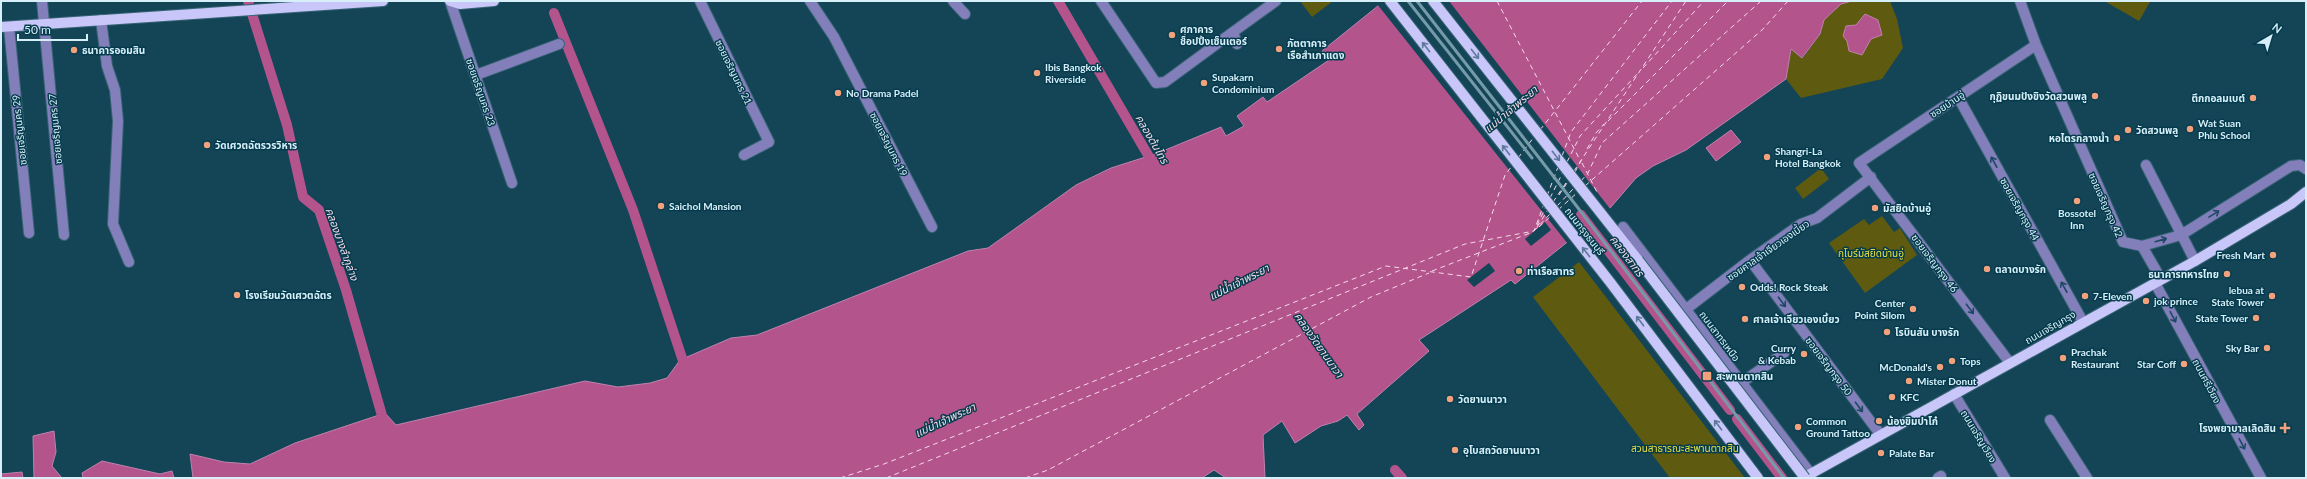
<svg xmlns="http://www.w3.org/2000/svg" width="2307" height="479" font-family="Lato,'Noto Sans Thai',sans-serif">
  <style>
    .green { fill: #5e5a10 }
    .water { fill: #b4548d; stroke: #be82ad }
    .pier { fill: #144557 }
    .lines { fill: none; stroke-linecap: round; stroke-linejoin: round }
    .canal { stroke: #b4548d; stroke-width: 10 }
    .ferry { stroke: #f5dae7; stroke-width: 1; stroke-dasharray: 5 4; stroke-linecap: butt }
    .minor-casing { stroke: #376474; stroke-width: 12 }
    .major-casing { stroke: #376474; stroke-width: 12 }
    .minor { stroke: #827fbb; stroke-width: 10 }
    .major { stroke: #c9c7f9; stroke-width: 10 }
    .rail { stroke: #759aa8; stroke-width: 3 }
    .major-bridge-casing { stroke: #376474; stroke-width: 12; stroke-linecap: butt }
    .major-bridge { stroke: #c9c7f9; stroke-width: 10 }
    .oneway { stroke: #5d7a9a }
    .oneway2 { stroke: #1e4962 }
    .poi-dot { fill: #f1a17c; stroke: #053b4c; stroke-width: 1.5 }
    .labels { text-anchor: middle; stroke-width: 3; stroke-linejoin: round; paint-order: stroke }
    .poi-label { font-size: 10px; font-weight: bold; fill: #d6eff9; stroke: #053b4c; text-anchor: start }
    .street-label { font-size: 10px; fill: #d6eff9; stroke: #053b4c }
    .park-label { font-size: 10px; fill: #e9e03f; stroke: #053b4c }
    .water-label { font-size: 11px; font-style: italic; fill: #f5dae7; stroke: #053b4c }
  </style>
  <rect width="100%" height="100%" fill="#144557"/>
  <path class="green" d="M1300,1H1333L1312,17Z
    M1852,1H1890L1897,19L1903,48L1882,79L1801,98L1786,79L1791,49L1803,58L1820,34L1824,20L1841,4Z
    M2148,1L2150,2L2139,21L2106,2Z
    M1821,168L1829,179L1803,199L1795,188Z
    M1882,216L1894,232L1900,228L1917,255L1865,293L1829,243L1864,219L1869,225Z
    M1579,262L1745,478H1670L1533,297Z"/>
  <path class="water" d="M1384,1H1852L1841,4L1824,20L1820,34L1802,58L1791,49L1786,79L1686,150L1653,166L1636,178L1611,207L1515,284L1511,280L1419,340L1429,351L1357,414L1364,425L1359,430L1347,415L1338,421L1321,426L1295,443L1282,421L1263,435L1265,478H1226L1214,470L1202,478H193L190,454L224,462L250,464L295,443L385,413L396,425L585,381L618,387L650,383L667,378L680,360L731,338L757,335L968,251L988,248L1076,185L1111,168L1158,153L1221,127L1226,136L1244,126L1237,116L1263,97L1267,102L1329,60L1322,51Z
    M1865,14L1878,20L1882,35L1871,39L1862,55L1849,51L1847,41L1843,36L1846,26L1856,25Z
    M1731,130L1741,142L1716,161L1706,148Z
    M54,431L56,452L52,466L62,478H34L33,436Z
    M102,461L160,474L172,471L174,478H83L82,473Z
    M22,472L23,478H1V474Z"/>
  <path class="pier" d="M1381,1H1449L1611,210L1568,244L1377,4Z
    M1545,222L1551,230L1531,246L1525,239Z
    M1489,263L1495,271L1474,287L1467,280Z"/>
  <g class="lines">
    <path class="canal" d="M248,1L287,125L303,197L319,210L346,290L385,426
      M1058,1L1155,167
      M554,13L633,210L687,373
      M1581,215L1730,410
      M1737,419L1782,478
      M1395,470L1402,478"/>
    <path class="ferry" d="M1497,1L1580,160
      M1643,68L1704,1
      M1608,121L1728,1
      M1540,130L1642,1
      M1587,149L1596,133L1604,124
      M1562,156L1571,132L1672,1
      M1518,158L1534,137
      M1567,162L1580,136L1638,73
      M1582,163L1598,194
      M1574,171L1686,1
      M1575,172L1582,159
      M1581,181L1588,173L1602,143L1761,1
      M1585,186L1763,29L1788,1
      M1559,195L1569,180
      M1547,196L1558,167
      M1550,198L1563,172
      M1553,202L1568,180
      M1557,206L1574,188
      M1558,210L1578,192
      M1537,225L1546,207
      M1537,227L1548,210
      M1539,227L1551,216
      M1534,231L1550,214
      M1432,271L1530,233
      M840,478L884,464L1386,266L1471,277L1505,175L1512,166
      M886,478L1465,244L1534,231L1544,204
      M1025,478L1048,470L1371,297L1429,273"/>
    <g class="minor-casing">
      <path id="minor" d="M42,1L64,235
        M450,1L512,183
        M700,1L769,142L744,155
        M810,1L834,37L932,227
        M953,1L965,14
        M1101,1L1156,83L1165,82L1233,32
        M2020,1L2036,45L2123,242L2142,246L2181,235L2291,166L2300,165L2306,169
        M101,20L107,66L115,90L118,121L113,224L129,262
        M9,27L29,233
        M1237,44L1233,32L1276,1
        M476,75L559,44
        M1958,97L2083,322
        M2146,165L2195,261
        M1623,227L1811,474
        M2142,246L2161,279
        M1750,260L1880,434
        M2155,283L2261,478
        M1685,310L1750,260L1801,224L1817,218L1871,177
        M2010,363L1859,163L2036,45
        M1741,383L1784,353
        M1954,394L2005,478
        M2050,420L2087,478
        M1938,478L1941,476"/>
    </g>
    <g class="major-casing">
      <path id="major" d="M450,1L460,4L494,1
        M1390,1L1610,282L1758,478
        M1433,1L1638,260
        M1,27L383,1
        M1803,478L2195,261L2291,204L2306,192"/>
    </g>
    <use href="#minor" class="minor"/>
    <use href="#major" class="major"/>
    <path class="rail" d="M1408,1L1532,158
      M1417,1L1575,204L1784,478"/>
    <g class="major-bridge-casing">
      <path id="major-bridge" d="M1638,260L1805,478"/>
    </g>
    <use href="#major-bridge" class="major-bridge"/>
  </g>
  <defs><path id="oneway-shaft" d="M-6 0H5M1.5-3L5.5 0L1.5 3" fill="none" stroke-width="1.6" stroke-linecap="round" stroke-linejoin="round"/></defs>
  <g class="oneway">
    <use href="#oneway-shaft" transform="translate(1426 47) rotate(-128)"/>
    <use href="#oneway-shaft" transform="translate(1475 54) rotate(52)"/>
    <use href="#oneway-shaft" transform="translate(1506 150) rotate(-128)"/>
    <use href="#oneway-shaft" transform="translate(1556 156) rotate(52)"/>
    <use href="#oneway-shaft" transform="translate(1586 252) rotate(-128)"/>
    <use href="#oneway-shaft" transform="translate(1640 321) rotate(-127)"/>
    <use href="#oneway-shaft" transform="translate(1718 425) rotate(-127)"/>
  </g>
  <g class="oneway2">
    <use href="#oneway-shaft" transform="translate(1994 162) rotate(-119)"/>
    <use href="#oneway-shaft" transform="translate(2214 214) rotate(-32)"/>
    <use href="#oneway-shaft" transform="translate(2161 240) rotate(-16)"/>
    <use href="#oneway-shaft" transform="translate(2064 287) rotate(-119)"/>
    <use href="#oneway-shaft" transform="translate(1782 302) rotate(53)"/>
    <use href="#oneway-shaft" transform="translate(1970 309) rotate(53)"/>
    <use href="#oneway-shaft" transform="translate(2173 317) rotate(62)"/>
    <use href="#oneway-shaft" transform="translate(1859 407) rotate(53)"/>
    <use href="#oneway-shaft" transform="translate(2242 444) rotate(62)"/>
  </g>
  <g class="poi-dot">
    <circle cx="1172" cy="35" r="4"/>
    <circle cx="1279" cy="49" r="4"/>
    <circle cx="74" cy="50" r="4"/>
    <circle cx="1037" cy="73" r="4"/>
    <circle cx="1204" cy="83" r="4"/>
    <circle cx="838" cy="93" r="4"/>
    <circle cx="2095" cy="96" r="4"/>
    <circle cx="2253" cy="98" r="4"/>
    <circle cx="2190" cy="129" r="4"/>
    <circle cx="2128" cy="130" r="4"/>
    <circle cx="2117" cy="138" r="4"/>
    <circle cx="207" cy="145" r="4"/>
    <circle cx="1767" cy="157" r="4"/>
    <circle cx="2077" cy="201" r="4"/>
    <circle cx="661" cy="206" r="4"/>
    <circle cx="1875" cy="208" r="4"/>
    <circle cx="2273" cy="255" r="4"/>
    <circle cx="1987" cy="269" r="4"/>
    <circle cx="1519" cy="271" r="4"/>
    <circle cx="2227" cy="274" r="4"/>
    <circle cx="1742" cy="287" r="4"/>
    <circle cx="237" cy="295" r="4"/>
    <circle cx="2085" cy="296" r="4"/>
    <circle cx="2272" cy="296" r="4"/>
    <circle cx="2146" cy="301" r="4"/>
    <circle cx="1913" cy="309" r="4"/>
    <circle cx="2256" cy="318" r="4"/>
    <circle cx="1745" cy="319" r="4"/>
    <circle cx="1887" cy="332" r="4"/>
    <circle cx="2267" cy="348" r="4"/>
    <circle cx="1804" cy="354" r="4"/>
    <circle cx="2063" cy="358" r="4"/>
    <circle cx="1952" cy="361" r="4"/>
    <circle cx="2184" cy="364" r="4"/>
    <circle cx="1940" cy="367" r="4"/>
    <rect x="1702" y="371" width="10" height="10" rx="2"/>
    <circle cx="1909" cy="381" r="4"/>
    <circle cx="1892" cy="397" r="4"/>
    <circle cx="1450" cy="399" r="4"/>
    <circle cx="1879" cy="421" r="4"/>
    <circle cx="1798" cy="427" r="4"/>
    <path d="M2283 422h4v4h4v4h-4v4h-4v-4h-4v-4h4z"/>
    <circle cx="1455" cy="450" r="4"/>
    <circle cx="1881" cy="453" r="4"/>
  </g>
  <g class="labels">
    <g class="poi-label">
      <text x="1180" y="33">ศุภาคาร<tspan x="1180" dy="12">ช็อปปิ้งเซ็นเตอร์</tspan></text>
      <text x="1287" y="47">ภัตตาคาร<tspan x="1287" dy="12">เรือสำเภาแดง</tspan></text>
      <text x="82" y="54">ธนาคารออมสิน</text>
      <text x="1045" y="71">Ibis Bangkok<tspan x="1045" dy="12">Riverside</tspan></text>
      <text x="1212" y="81">Supakarn<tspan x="1212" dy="12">Condominium</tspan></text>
      <text x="846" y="97">No Drama Padel</text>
      <text x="2087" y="100" text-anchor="end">กุฏิขนมปังขิงวัดสวนพลู</text>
      <text x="2245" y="102" text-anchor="end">ตึกกอลมเบต์</text>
      <text x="2198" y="127">Wat Suan<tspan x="2198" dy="12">Phlu School</tspan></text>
      <text x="2136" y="134">วัดสวนพลู</text>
      <text x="2109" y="142" text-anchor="end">หอไตรกลางน้ำ</text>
      <text x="215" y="149">วัดเศวตฉัตรวรวิหาร</text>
      <text x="1775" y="155">Shangri-La<tspan x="1775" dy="12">Hotel Bangkok</tspan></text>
      <text x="669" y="210">Saichol Mansion</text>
      <text x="1883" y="212">มัสยิดบ้านอู่</text>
      <text x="2077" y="217" text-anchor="middle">Bossotel<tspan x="2077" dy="12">Inn</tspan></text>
      <text x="2265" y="259" text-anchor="end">Fresh Mart</text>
      <text x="1995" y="273">ตลาดบางรัก</text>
      <text x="1527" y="275">ท่าเรือสาทร</text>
      <text x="2219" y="278" text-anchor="end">ธนาคารทหารไทย</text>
      <text x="1750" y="291">Odds! Rock Steak</text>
      <text x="2264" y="294" text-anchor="end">lebua at<tspan x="2264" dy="12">State Tower</tspan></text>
      <text x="245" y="299">โรงเรียนวัดเศวตฉัตร</text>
      <text x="2093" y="300">7-Eleven</text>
      <text x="2154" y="305">jok prince</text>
      <text x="1905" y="307" text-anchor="end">Center<tspan x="1905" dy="12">Point Silom</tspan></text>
      <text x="2248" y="322" text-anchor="end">State Tower</text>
      <text x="1753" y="323">ศาลเจ้าเจียวเองเบี้ยว</text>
      <text x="1895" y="336">โรบินสัน บางรัก</text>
      <text x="1796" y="352" text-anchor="end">Curry<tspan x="1796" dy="12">&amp; Kebab</tspan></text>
      <text x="2259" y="352" text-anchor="end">Sky Bar</text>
      <text x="2071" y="356">Prachak<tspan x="2071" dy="12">Restaurant</tspan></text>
      <text x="1960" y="365">Tops</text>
      <text x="2176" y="368" text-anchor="end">Star Coff</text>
      <text x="1932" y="371" text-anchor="end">McDonald's</text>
      <text x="1716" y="380">สะพานตากสิน</text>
      <text x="1917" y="385">Mister Donut</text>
      <text x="1900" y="401">KFC</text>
      <text x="1458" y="403">วัดยานนาวา</text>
      <text x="1806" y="425">Common<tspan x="1806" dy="12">Ground Tattoo</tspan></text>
      <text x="1887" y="425">น้องขิมปาโก๋</text>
      <text x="2276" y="432" text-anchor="end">โรงพยาบาลเลิดสิน</text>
      <text x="1463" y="454">อุโบสถวัดยานนาวา</text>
      <text x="1889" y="457">Palate Bar</text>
    </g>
    <g class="street-label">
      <text transform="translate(734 72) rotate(64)" y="4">ซอยเจริญนคร 21</text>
      <text transform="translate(481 92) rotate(71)" y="4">ซอยเจริญนคร 23</text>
      <text transform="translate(1947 104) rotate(-34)" y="4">ซอยบ้านอู่</text>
      <text transform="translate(55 129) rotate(-95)" y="4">ซอยเจริญนคร 27</text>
      <text transform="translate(19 130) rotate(-96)" y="4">ซอยเจริญนคร 29</text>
      <text transform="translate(889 144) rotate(63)" y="4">ซอยเจริญนคร 19</text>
      <text transform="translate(2106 205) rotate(66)" y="4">ซอยเจริญกรุง 42</text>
      <text transform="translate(2020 209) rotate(61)" y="4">ซอยเจริญกรุง 44</text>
      <text transform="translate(1585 231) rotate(52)" y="4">ถนนกรุงธนบุรี</text>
      <text transform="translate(1768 250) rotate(-35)" y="4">ซอยศาลเจ้าเจียวเองเบี้ยว</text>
      <text transform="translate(1935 263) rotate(53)" y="4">ซอยเจริญกรุง 46</text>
      <text transform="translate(2050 327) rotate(-30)" y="4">ถนนเจริญกรุง</text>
      <text transform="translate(1720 336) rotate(53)" y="4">ถนนสาทรเหนือ</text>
      <text transform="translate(1829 366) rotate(53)" y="4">ซอยเจริญกรุง 50</text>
      <text transform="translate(2207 381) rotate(62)" y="4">ถนนศรีเวียง</text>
      <text transform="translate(1979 436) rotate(59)" y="4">ถนนเจริญเวียง</text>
    </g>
    <g class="park-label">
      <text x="1871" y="257">กุโบร์มัสยิดบ้านอู่</text>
      <text x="1685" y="452">สวนสาธารณะสะพานตากสิน</text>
    </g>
    <g class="water-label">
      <text transform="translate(1511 109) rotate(-40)" y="4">แม่น้ำเจ้าพระยา</text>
      <text transform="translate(1152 139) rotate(60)" y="4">คลองต้นไทร</text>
      <text transform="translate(342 244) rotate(70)" y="4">คลองบางลำภูล่าง</text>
      <text transform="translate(1627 256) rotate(53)" y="4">คลองสาทร</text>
      <text transform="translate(1239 282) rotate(-27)" y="4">แม่น้ำเจ้าพระยา</text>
      <text transform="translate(1319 345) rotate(55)" y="4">คลองวัดยานนาวา</text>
      <text transform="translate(945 420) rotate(-25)" y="4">แม่น้ำเจ้าพระยา</text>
    </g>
  </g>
  <rect width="2307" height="479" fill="none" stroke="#d6eff9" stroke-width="4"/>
  <g transform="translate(2271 36) rotate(38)" stroke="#053b4c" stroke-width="3" paint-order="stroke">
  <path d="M0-3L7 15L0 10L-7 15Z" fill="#d6eff9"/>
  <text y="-6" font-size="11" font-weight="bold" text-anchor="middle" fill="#d6eff9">N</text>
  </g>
  <path d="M18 34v6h69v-6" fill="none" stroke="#d6eff9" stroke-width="2"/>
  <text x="24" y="34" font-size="12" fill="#d6eff9" stroke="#053b4c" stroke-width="3" paint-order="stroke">50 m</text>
</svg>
